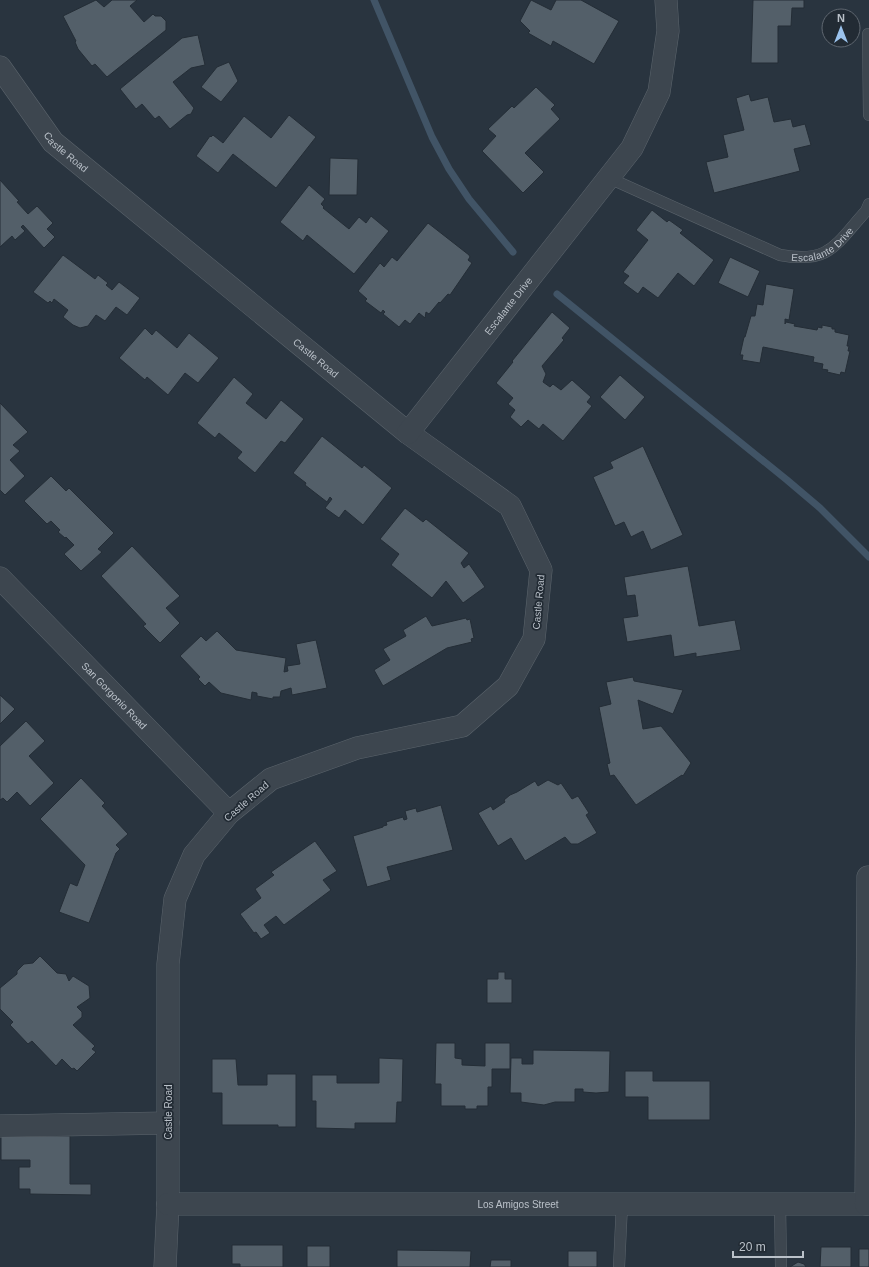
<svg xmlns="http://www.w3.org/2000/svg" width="869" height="1267" font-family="Helvetica,sans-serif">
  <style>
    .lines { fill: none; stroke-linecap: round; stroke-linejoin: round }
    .stream { stroke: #415466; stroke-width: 7 }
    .building { fill: #535f69; stroke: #242d36 }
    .service-casing { stroke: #5b646c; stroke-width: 12 }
    .minor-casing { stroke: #5b646c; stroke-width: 23 }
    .service { stroke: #3d464f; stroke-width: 11 }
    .minor { stroke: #3d464f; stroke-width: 22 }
    .labels { text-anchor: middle; stroke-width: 3.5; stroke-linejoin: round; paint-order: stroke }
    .street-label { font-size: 10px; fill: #bac1c9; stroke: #222b34 }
  </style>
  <rect width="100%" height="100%" fill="#29343f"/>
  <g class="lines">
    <path class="stream" d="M374,0L432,137L449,169L469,199L513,252
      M557,294L787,480L820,508L869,557"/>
  </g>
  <path class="building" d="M96,0L104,7L112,0H137L130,6L144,22L153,14L155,16H161L166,21V30L107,77L95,64L92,66L78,49L75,42L76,41L63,16Z
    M531,0L551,10L556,0H581L619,21L594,64L553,41L551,46L528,33L530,31L520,21Z
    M753,0H804V8H792L791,26H778V63H751Z
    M198,35L205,65L191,68L173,82L194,108L191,114L187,115L170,129L159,116L155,119L142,104L136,109L120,89L182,38Z
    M229,62L238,81L221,102L201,87L217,67Z
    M536,87L555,105L551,109L560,119L525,153L544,172L523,193L482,151L496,136L488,129L512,106L514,108Z
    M749,94L751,101L768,97L774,122L791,119L793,127L805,124L811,145L794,149L800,171L714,193L706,162L728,157L723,135L744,130L736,98Z
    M289,115L316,137L276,188L233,154L218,173L196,156L210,136L211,137L213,135L223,143L244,116L271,138Z
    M330,158L358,159L357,195H329Z
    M0,180L19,201L17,202L28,214L37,206L53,223L47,229L55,237L44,248L23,225L21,227L25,231L15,240L12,236L0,247Z
    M309,185L325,199L321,204L324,207L323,208L349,229L359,217L366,223L371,216L389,231L354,274L307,235L303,241L280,222Z
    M652,210L667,222L669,220L683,230L680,233L714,260L694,286L678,273L658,298L643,287L638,294L623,283L629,276L623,272L648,240L636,230Z
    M428,223L469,255L470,257L468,260L472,263L450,295L448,294L440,303L439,302L429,314L426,312L425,318L419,313L410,324L405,320L399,327L383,314L385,312L383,310L381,313L365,301L367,299L358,291L380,263L384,267L392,257L397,261Z
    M63,255L95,279L98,275L108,283L106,285L112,290L119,282L140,298L127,315L116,307L105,321L96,315L88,326L80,328L73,325L63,317L68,310L54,299L52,303L50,301L48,303L33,292Z
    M730,257L760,271L748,297L718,283Z
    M766,284L794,289L789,320L785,319V324L786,322L795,324L794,326L817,330L818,327L822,328V325L832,327V329H835V332L849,335L847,346H849L848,351H850L845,373L841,372L840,375L827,372L828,370L822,369L823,364L813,362L814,357L763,347L760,363L742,360L743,355H740L744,337H745L751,316H755L757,304L763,305Z
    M552,312L570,328L562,338L564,340L542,366L546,374L543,382L550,387L553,384L561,390L572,380L591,397L587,402L592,406L563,441L543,424L539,429L528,420L521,427L510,417L515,410L508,404L513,398L496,383L513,362L512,361Z
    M145,328L152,335L156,330L177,348L189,333L219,358L198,383L185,373L168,395L147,377L145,380L119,358Z
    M620,375L645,397L625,420L600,397Z
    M234,377L253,394L246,403L266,419L281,400L304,419L285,443L281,441L255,473L237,458L242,452L219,433L215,438L197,423Z
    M0,403L28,432L13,445L20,451L10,460L25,476L5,495L0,490Z
    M322,436L362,468L364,465L392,488L363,525L345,510L339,518L325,508L332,499L330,497L327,502L305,485L306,483L293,473Z
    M643,446L683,535L651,550L643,531L631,537L624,522L615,526L593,477L613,468L610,462Z
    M51,476L66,491L69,488L114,533L98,549L102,552L81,571L64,554L74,545L66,537L65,538L58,532L60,530L51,521L47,524L24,501Z
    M405,508L423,522L426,519L469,553L461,563L464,568L469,564L485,587L463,603L446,581L432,598L391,565L399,554L380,539Z
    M132,546L180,596L166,608L180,623L160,643L143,626L146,624L101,576Z
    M688,566L699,626L735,620L741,650L696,657V653L674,657L671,635L627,642L623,618L638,616L635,595L627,596L624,577Z
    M426,616L432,626L466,618L467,620L470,619L474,638L471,639L472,642L447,648L383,686L374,670L390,660L383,649L406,636L403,630Z
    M217,631L236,650L286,658L284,672L288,671L287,666L300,664L296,644L316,640L327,688L292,695L291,688L281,691L280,697H273V699L257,696V693L252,692L251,700L221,693L209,682L205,686L198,679L200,677L180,656L201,636L206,641Z
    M633,677L634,681L683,690L673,714L638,700L643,729L661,726L691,763L683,776L682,775L636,805L614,775L610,776L607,764L610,763L599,707L611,704L606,682Z
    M0,695L15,709L0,724Z
    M26,721L45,741L29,756L54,783L30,806L17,792L7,802L3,798L0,800V746Z
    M81,778L105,803L102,806L128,834L116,845L120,849L116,853L89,923L59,912L70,883L77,886L85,865L40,819Z
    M548,780L558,785L561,783L572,799L578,796L589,813L586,815L597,833L578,844H571L565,837L525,861L511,838L498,846L478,813L491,806L493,810L505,802L504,800L510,795L517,792L535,781L538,786Z
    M441,805L453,850L387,867L391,880L367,887L353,836L383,827V826L387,825L386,822L403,817L404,820L407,819L405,811L416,808L417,812Z
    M315,841L337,871L323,880L331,890L284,925L276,916L264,925L270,933L261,939L256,932L254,933L240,914L261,898L255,889L274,875L271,872Z
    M40,956L57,973L66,974L69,981L73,976L89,986L90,998L77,1007L82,1012V1017L73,1025L95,1046L92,1049L96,1052L77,1071L74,1068L72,1069L62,1059L56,1066L32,1041L28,1044L10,1025L13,1022L0,1009V988L17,974V971L24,964L33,963Z
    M498,972H505V979H512V1003H487V979H498Z
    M436,1043H455V1058L462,1059V1065L485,1066V1043H510V1069H492V1087H488V1106H477V1109H465V1106H441V1084H435Z
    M533,1050L610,1051L609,1092L596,1093L583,1092V1089H575V1102H555L544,1105L521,1102V1093H510L511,1058H522V1064H533Z
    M379,1058L403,1059L402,1102H397L396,1123H355V1129L316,1128V1101H312V1075H337V1083H379Z
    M212,1059H236L238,1085H267V1074H296V1127H278V1125H222V1093H212Z
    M625,1071H653V1081H710V1120H648V1097H625Z
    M1,1136H70V1184H91V1195L30,1194V1189H19V1167H30V1160H1Z
    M232,1245H283V1267H240V1264H232Z
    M307,1246H330V1267H307Z
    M821,1247H851V1267H820Z
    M859,1249H869V1267H859Z
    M397,1250L471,1251L470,1267H397Z
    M568,1251H597V1267H568Z
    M491,1260H511V1267H490Z
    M798,1262L804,1264L806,1267H790Z"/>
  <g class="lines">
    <g class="service-casing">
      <g id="service">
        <path d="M868,34L869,115"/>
        <path id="s1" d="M609,178L780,255C830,264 835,245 866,211L869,204"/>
        <path d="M780,1204L781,1267"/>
        <path d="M619,1267L622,1204"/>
      </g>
    </g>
    <g class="minor-casing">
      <g id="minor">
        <path id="s2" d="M0,67L53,142L408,433L510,506L541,570L534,639L508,686L462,726L357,748L271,779L229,813L194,855L175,899L168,964V1204L165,1267"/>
        <path id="s3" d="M408,433L632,148L659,92L668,31L666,0"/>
        <path id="s4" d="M0,578L229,813"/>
        <path d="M0,1126L168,1123"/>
        <path id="s5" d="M168,1204H869"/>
        <path d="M866,1204L868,877"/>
      </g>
    </g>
    <use href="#service" class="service"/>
    <use href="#minor" class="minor"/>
  </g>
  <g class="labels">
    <g class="street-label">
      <text dy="4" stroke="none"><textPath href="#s2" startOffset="108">Castle Road</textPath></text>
      <text dy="4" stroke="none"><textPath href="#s1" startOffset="234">Escalante Drive</textPath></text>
      <text dy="4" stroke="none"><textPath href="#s3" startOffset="162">Escalante Drive</textPath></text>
      <text dy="4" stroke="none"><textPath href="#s2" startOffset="432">Castle Road</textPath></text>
      <text transform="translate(538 602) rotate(-85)" y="4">Castle Road</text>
      <text dy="4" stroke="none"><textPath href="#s4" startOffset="164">San Gorgonio Road</textPath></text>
      <text transform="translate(246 801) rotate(-41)" y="4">Castle Road</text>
      <text transform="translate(168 1112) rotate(-90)" y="4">Castle Road</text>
      <text dy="4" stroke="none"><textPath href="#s5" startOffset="350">Los Amigos Street</textPath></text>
    </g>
  </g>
  <g transform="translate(841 28)"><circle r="19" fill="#222b34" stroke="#5f6770"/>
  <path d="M0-3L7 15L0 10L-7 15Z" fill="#9bc3ed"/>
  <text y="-6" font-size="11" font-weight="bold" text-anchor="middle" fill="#bac1c9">N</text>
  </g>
  <path d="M733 1251v6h70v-6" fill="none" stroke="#bac1c9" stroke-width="2"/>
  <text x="739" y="1251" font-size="12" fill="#bac1c9" stroke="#222b34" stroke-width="3" paint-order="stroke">20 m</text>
</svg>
